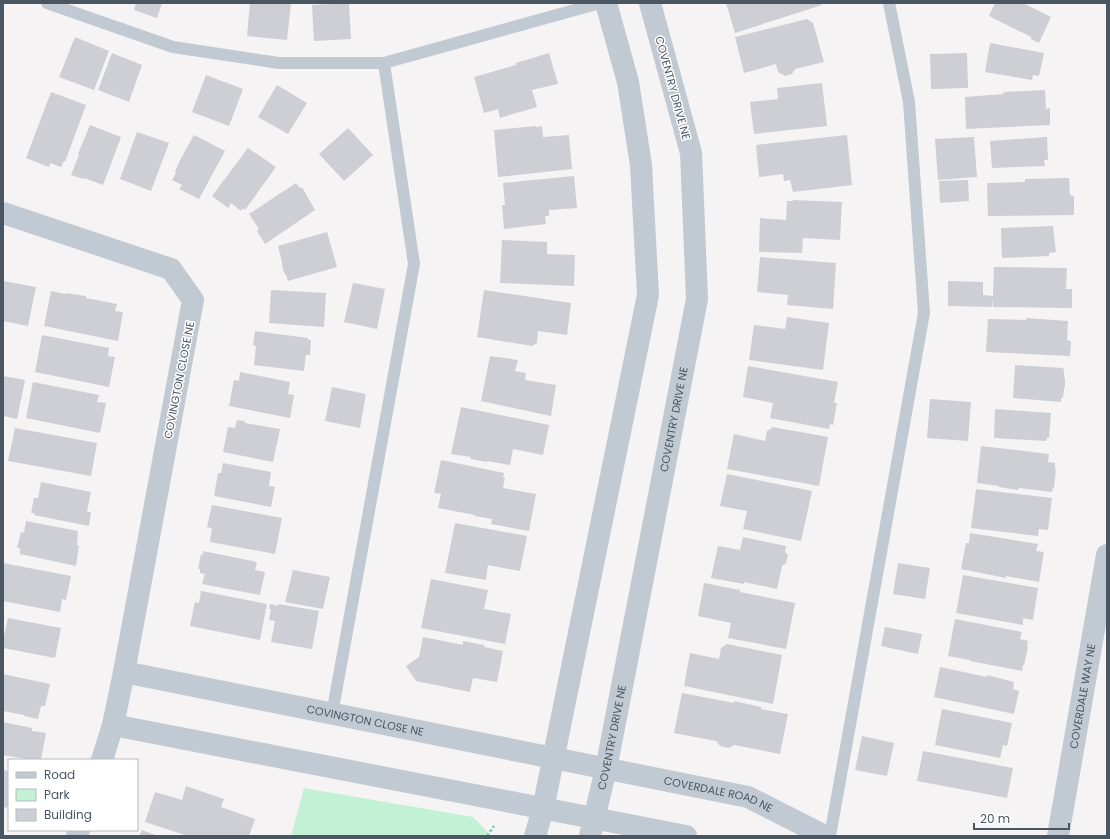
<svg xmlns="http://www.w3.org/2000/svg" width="1110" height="839" font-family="Poppins,sans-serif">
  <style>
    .green { fill: #c3f1d5 }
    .building { fill: #cdcfd5 }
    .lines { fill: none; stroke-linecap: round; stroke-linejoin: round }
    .path { stroke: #7ad0a6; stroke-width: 2.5; stroke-dasharray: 3 2; stroke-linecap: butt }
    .service { stroke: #c1cad2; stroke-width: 12 }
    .minor { stroke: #c1cad2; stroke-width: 22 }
    .tertiary { stroke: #c1cad2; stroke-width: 22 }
    .labels { text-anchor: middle; stroke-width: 3; stroke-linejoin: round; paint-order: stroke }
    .street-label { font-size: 11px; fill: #4a5661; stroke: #fff }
  </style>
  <rect width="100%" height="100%" fill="#f5f3f3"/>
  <path class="green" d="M304,788L473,817L491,836H291Z"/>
  <path class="building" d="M136,3H162L157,18L134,10Z
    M250,3H291L287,40L247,36Z
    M349,3L351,39L314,41L312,5Z
    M726,3H821L822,5L735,33Z
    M995,3H1023L1051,17L1039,43L1031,39V37L989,16Z
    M807,19L813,23L824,62L795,69L792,74L785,76L778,72L776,64L744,73L735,37Z
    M75,37L109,51L94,90L59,77Z
    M990,43L1044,53L1039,76L1033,75L1032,80L985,72Z
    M112,53L142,65L129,102L98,90Z
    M549,53L558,84L532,90L537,107L500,118L498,109L484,113L474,77L516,65V63Z
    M967,53L968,88L931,89L930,54Z
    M206,75L243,89L229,126L192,112Z
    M822,83L827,126L754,134L750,102L778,99L777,88Z
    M277,85L307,103L288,134L258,117Z
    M1045,90L1046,109L1050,108V125L966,129L965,97L1004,94L1003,92Z
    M51,92L86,105L65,162L64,161L61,167L50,163L49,167L26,158Z
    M90,125L121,137L103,185L84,178L83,179L71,175L79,155L78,154Z
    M536,126V127L542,126L543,137L569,135L572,169L498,177L494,130Z
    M348,128L373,155L344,181L319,154Z
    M137,132L169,143L151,191L120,179Z
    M194,135L225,151L199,199L179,189L182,185L172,180L176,173L175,172L179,163V162Z
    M847,135L852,185L793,192L790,180L784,181L783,174L759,177L756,145Z
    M974,137L977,177L938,180L935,139Z
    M1047,137L1048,160H1044L1045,166L992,168L990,141Z
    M248,148L276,167L245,210L243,208L241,211L231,203L228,208L212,196Z
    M574,176L577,208L549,210V216H545L546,224L504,229L502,205H505L503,183Z
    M1069,178L1070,195L1074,196V215L988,216L987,183L1025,182V179Z
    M968,180L969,201L940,203L939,181Z
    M296,183L300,188L302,187L315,210L265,244L257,231L259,229L249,214Z
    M793,200L842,202L840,240L803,238L802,253L759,252L760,218L786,220L787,201H793Z
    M1053,226L1056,252L1049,253V256L1002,258L1001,228Z
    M327,232L337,267L288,281L286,275L284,273L282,265V262L278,246Z
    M502,240L547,242V254L575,255L574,286L500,283Z
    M760,257L836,263L833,309L787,305L788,295L757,292Z
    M994,267L1067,268L1066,289H1072V308L993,307V298L992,307L948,306V281L983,282V295L993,296Z
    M3,281L36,287L28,326L3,321Z
    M353,283L385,289L377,329L344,322Z
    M271,290L326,293L324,327L269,323Z
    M484,290L571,303L567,335L538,331L537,343L532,346L477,337Z
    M51,291L65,294V293L86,296V298L117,304L115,311L123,312L118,341L44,326Z
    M787,317L829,323L823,370L749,360L754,325L785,329Z
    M1026,318L1068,321L1067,340L1071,341L1070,356L986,352L988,319L1026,320Z
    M255,331L308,338V340H311L310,355H306L304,371L254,365L256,346L253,345Z
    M42,335L109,348L108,356L115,357L109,387L35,372Z
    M490,356L518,360L515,371L526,373L525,380L556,385L551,416L481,401Z
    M1015,365L1063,368L1064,370V376L1065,379V386L1064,389L1063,398H1061V402L1013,398Z
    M748,366L838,382L834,403H837L833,425L830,424L829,429L770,418L773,403L743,397Z
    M240,372L290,382L288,394L294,395L290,418L229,406L234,380L239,381Z
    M3,376L25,380L17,419L3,416Z
    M33,382L99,395L97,402L106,403L100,433L26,418Z
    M332,387L366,394L360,428L325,421Z
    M930,399L971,402L968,441L927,438Z
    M461,407L549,425L543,455L513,449L510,465L487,461V462L470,459L471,457L451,454Z
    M995,409L1051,413L1049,438H1047L1046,441L994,438Z
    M237,420L245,421V423L280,429L273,462L223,452L228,427L235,428Z
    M772,427L828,437L819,486L727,469L734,434L765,441L767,431L772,428Z
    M15,428L97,443L91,476L8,461Z
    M981,446L1049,454L1048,462L1055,463V469H1056L1054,488L1053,487L1052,492L1019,488L1018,490L999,487V486L977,483Z
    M441,460L504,473L503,477L505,478L503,488L536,494L529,531L491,524L492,519L475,516V515L438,508L441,494L434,493Z
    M223,463L271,472L269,486L275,487L271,507L214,496L218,473H221Z
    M727,474L812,491L801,541L743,529L747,511L720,506Z
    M41,482L91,492L87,512H91L89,526L34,515V513H31L34,498H38Z
    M976,489L1052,498L1048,530L1039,529L1038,536L971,528Z
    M212,505L282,518L275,554L210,542L212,528L207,527Z
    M26,521L78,531L77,545L79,546L76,566L20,554V548H17L21,532L24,533Z
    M455,523L527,536L520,571L488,565L486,580L445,573Z
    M970,533L1038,544L1036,551L1044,552L1039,582L1006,576V578L961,569L966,543H969Z
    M743,537L786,546L785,552L788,555L786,563L782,566L777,589L744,582V584L711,578L718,546L740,550Z
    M203,551L257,562L255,570L265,572L260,595L202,584L205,574L200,573V569H198L201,554L203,555Z
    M3,563L71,576L66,600L62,599L60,612L3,601Z
    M898,563L930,568L925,599L893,594Z
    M293,570L330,577L323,609L285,602Z
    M963,575L1038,588L1033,620L1023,618V625L956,613Z
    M431,579L488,590L484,609L511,614L505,644L421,628Z
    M704,583L740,590V592L795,603L786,649L728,638L731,623L698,616Z
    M201,591L267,604L260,640L190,626L195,602L199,603Z
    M270,604L278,606V604L319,611L312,649L271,642L275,621L269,620L271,609H269Z
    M8,618L61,628L55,658L3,648V640Z
    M955,619L1022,632L1020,639L1028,641L1027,647H1028L1024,665H1023L1022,671L970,661V660L948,656Z
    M885,627L922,634L918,654L881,646Z
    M423,637L463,645V641L484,645V647L503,651L497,682L473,678L470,692L416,681L406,666L419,657Z
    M727,644L782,655L773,704L684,686L690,653L719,659L721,648Z
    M940,667L987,677V675L1014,682L1013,689L1019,691L1014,714L934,697Z
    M3,674L50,684L45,706H41L38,719L24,716V715L3,711Z
    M682,693L734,703V701L761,707V709L788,714L780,754L734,745L729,748L720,746L716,741L674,733Z
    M942,709L1012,723L1007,746L1003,745L1000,758L935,745Z
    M3,722L32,728V731L46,733L41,760H31L3,755Z
    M862,736L894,743L887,776L855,770Z
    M923,751L1013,768L1007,798L917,781Z
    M3,770L9,771V808L3,807Z
    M186,786L224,799L221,807L255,819L249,836H188L145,822L155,792L182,800Z
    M142,830L158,836H139Z"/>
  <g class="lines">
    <path class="path" d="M487,836L494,826"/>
    <path class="service" d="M47,3L173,47L279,63H384L600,3
      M332,714L414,264L384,63
      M830,836L924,313L909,102L889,3"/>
    <g class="minor">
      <path d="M3,213L171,269L193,300L124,672L113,725L102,760"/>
      <path id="s1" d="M124,672L748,797L825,836"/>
      <path d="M113,725L686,836"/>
      <path d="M77,836L79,830"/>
      <path id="s2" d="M1058,836L1107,555"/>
    </g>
    <g class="tertiary">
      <path d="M535,836L543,809L648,295L641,165L628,82L606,3"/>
      <path id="s3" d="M590,836L606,769L697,299L691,153L650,3"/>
    </g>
  </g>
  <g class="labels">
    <g class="street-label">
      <text transform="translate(673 88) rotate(75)" y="4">COVENTRY DRIVE NE</text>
      <text transform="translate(179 380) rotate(-79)" y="4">COVINGTON CLOSE NE</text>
      <text dy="4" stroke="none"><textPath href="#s3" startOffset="425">COVENTRY DRIVE NE</textPath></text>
      <text dy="4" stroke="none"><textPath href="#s2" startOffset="142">COVERDALE WAY NE</textPath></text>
      <text dy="4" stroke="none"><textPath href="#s1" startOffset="246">COVINGTON CLOSE NE</textPath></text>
      <text dy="4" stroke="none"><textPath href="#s3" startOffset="101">COVENTRY DRIVE NE</textPath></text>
      <text dy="4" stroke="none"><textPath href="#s1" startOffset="607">COVERDALE ROAD NE</textPath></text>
    </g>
  </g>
  <rect width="1110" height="839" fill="none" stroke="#4a5661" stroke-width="8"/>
  <rect x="8" y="759" width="130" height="72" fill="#ffffff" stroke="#b7bbc0"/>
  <rect x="16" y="772" width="20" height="6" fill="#c1cad2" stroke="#b7bbc0"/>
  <text x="44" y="779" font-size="12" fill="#4a5661">Road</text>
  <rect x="16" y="789" width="20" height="12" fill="#c3f1d5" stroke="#b7bbc0"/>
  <text x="44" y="799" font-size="12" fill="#4a5661">Park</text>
  <rect x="16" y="809" width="20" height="12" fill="#cdcfd5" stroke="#b7bbc0"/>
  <text x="44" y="819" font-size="12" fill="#4a5661">Building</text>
  <path d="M974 823v6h95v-6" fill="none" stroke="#4a5661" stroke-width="2"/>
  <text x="980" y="823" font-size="12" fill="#4a5661" stroke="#ffffff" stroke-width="3" paint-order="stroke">20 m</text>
</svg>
